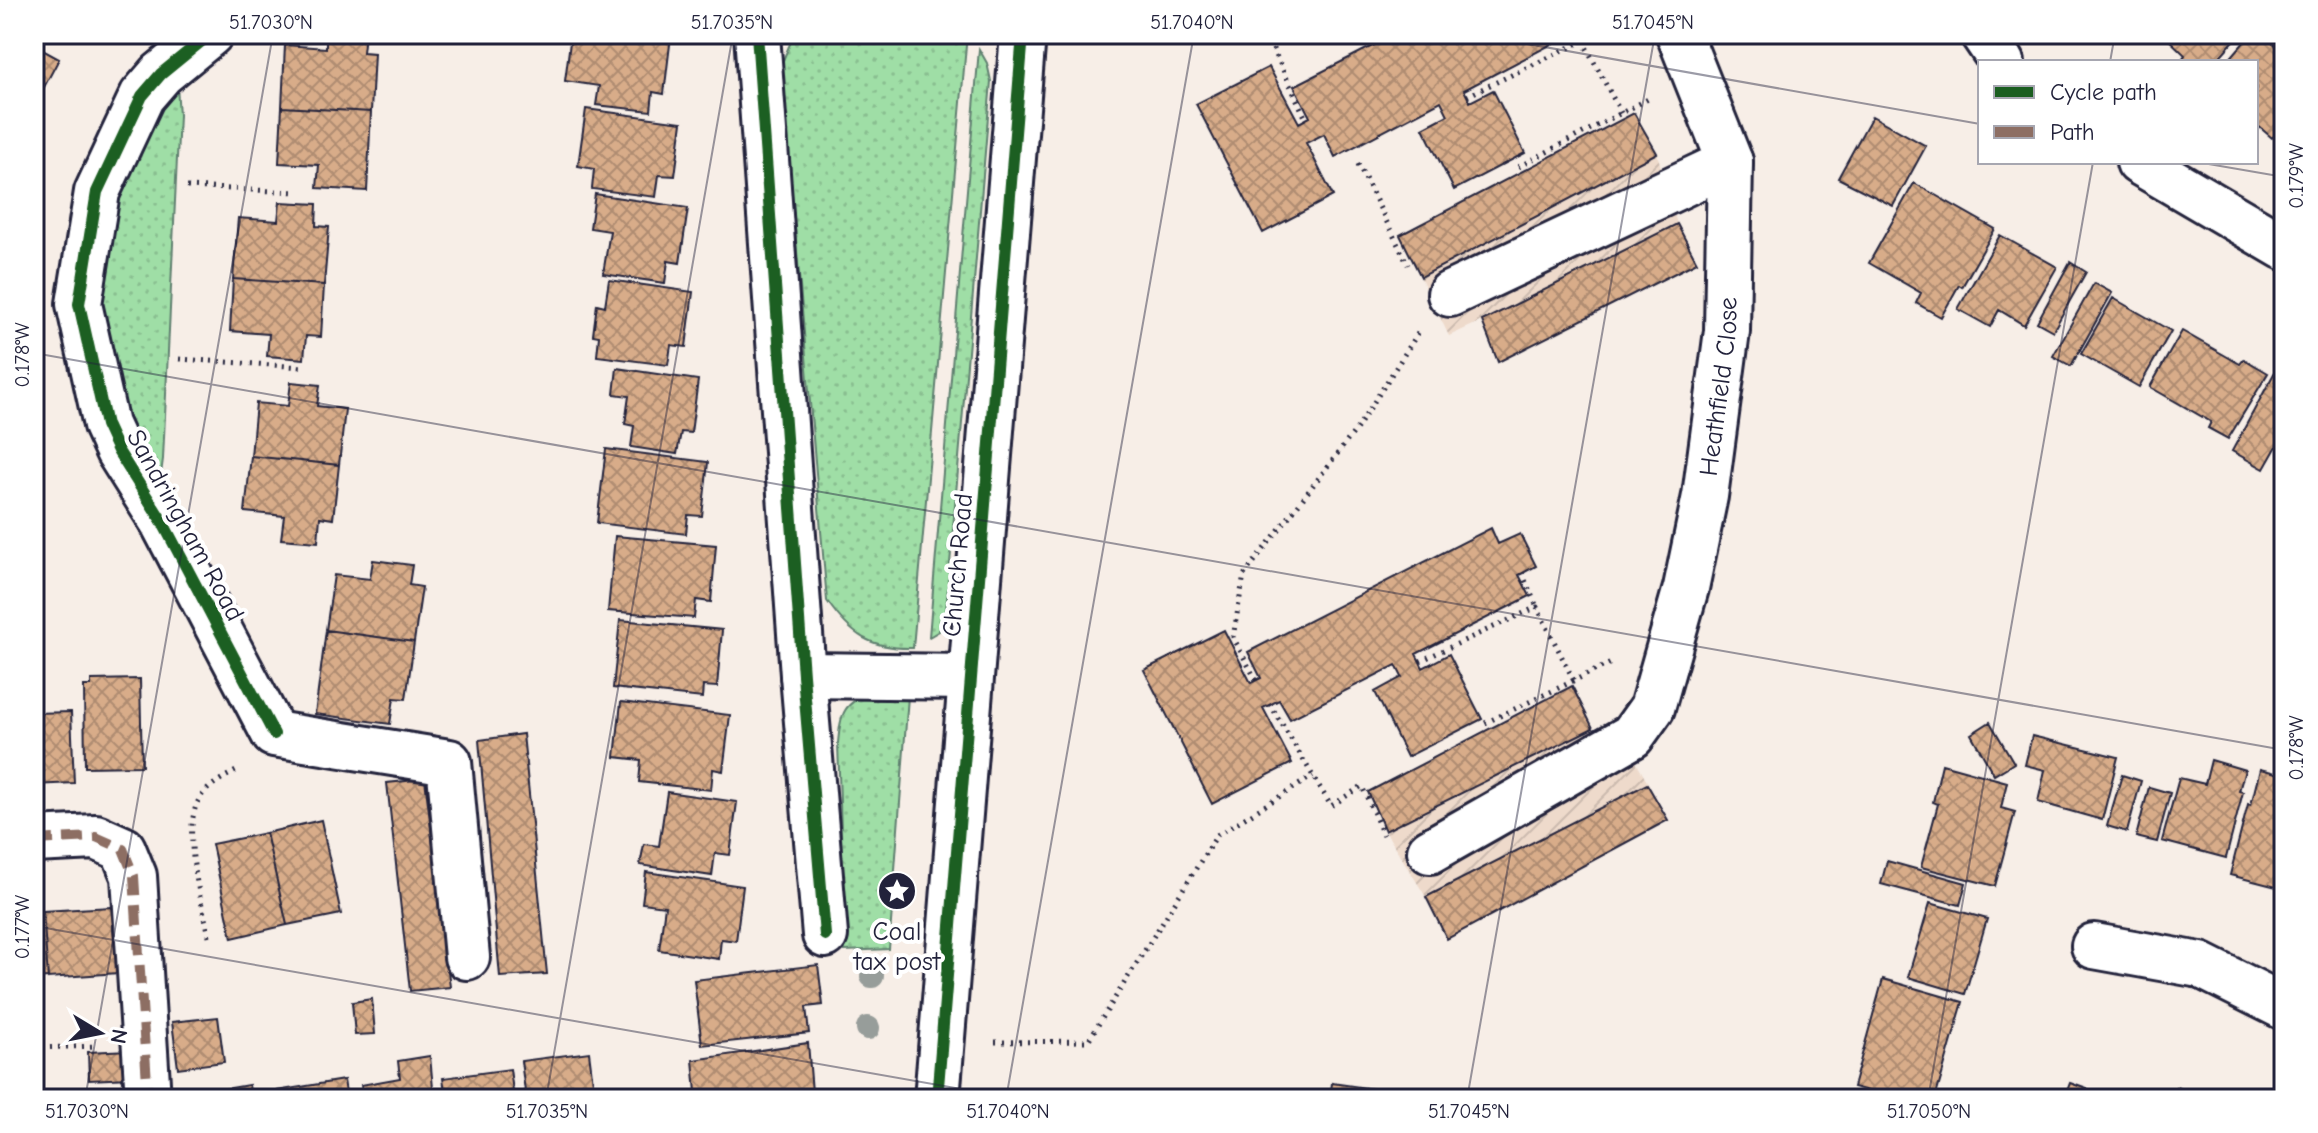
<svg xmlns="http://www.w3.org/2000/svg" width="2318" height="1133" font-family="'Comic Neue',sans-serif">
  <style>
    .industrial { fill: url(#industrial-furrows) }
    .grass { fill: url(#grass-dots); stroke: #608070; stroke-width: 2 }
    .building { fill: url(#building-cross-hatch); stroke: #22223b; stroke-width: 2 }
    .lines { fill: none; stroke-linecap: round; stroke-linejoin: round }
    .minor-casing { stroke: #22223b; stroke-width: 50 }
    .path { stroke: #22223b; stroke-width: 5; stroke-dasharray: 2 6; stroke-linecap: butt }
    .minor { stroke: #fff; stroke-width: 44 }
    .quiet { stroke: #8d6e63; stroke-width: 10; stroke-dasharray: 20 10; stroke-linecap: butt }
    .cycleway-casing { stroke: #fff; stroke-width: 17 }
    .cycleway { stroke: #1b5e20; stroke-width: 12 }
    .tree { fill: #979d9a }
    .ticks { fill: none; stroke: #22223b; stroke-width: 2; stroke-opacity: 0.45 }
    .labels { text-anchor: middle; stroke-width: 8; stroke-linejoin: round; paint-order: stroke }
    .street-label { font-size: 26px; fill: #22223b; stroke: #fff }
    .poi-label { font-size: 26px; fill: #22223b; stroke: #fff }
    .neatline { fill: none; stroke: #22223b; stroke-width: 3 }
    .ticks-label { font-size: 20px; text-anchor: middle; fill: #22223b }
  </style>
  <defs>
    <pattern id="industrial-furrows" width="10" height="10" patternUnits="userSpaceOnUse" patternTransform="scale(2)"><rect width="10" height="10" fill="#eedacb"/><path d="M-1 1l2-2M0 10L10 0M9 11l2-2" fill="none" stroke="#ccbbaf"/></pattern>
    <pattern id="grass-dots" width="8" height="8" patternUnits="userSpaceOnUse" patternTransform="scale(2)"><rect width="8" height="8" fill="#9fdea6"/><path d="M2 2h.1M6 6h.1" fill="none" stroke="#89be90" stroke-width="1.8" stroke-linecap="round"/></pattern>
    <pattern id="building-cross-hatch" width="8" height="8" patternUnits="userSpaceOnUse" patternTransform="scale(2)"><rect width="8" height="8" fill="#d8ac89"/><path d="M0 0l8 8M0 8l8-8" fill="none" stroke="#af8c71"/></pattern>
  </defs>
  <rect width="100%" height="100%" fill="#f7eee7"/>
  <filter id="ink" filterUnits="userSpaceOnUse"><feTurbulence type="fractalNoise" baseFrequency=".0125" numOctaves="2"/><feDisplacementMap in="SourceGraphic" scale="16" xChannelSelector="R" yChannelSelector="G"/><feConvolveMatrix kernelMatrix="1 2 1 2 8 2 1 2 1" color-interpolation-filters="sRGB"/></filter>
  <g filter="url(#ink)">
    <path class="industrial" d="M1634,113L1657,153L1677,224L1697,262L1498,362L1482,321L1449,336L1400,235Z
      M1572,686L1593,728L1634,758L1668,820L1447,939L1426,897L1385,831L1368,792Z"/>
    <path class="grass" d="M797,34H967L913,648C870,649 851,635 827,601L781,65L792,39Z
      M979,49L987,63L991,81L946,611L939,631L929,637Z
      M177,86L179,115L163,459L158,497C138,457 120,416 110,373C97,320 98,244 117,192C131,154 155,120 177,86Z
      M874,690L908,696L889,949L845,951L838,743C841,711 843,704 874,690Z"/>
    <path class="building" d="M34,34H45L37,47L59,59L35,104Z
      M326,34H365L363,52L374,53L371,112L282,107L285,45L326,48Z
      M571,34L671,36L664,94L653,92L651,111L596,105L599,86L565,81Z
      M1396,34H1571L1464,90L1470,102L1493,90L1525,153L1454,190L1423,128L1448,115L1441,101L1335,157L1324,134L1306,143L1333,196L1263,233L1196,104L1269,67L1299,123L1310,117L1294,86Z
      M2163,34H2240L2215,62H2186L2182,59L2185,55Z
      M2251,34H2281L2273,43L2284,52V139L2277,133L2272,138L2256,124V62H2227Z
      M282,107L371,112L367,191L317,188L319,165L279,163Z
      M586,109L682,122L675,176L659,175L656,197L592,189L594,169L578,166Z
      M1634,113L1657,153L1421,277L1400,235Z
      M1872,116L1926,146L1893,206L1838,178Z
      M1914,183L1995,229L1962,287L1959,285L1941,317L1916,303L1921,293L1869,263Z
      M595,194L688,208L680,263L668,261L665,283L603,274L610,231L590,228Z
      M280,202L317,204L316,226L329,227L324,285L233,279L238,218L278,221Z
      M1677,224L1697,262L1498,362L1482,321Z
      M2000,235L2057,267L2024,325L1999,310L1990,327L1958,309Z
      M2070,262L2086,272L2053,331L2037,322Z
      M233,279L324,285L321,337L306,336L304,359L267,356L269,334L230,331Z
      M609,280L693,292L686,347L671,345L668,365L597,356L599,336L593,335L597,304L605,306Z
      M2094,283L2112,293L2071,366L2053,356Z
      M2113,298L2171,331L2139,387L2081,354Z
      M2182,331L2240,364L2244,359L2268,373L2228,439L2208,428L2211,422L2150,387Z
      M617,368L698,380L691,433L681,432L677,454L631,447L634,426L625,424L629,396L614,394Z
      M2277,368L2284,373V451L2277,446L2264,469L2232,451Z
      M291,382L320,385L317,406L345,409L339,465L251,456L256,403L288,406Z
      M606,449L708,462L702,516L688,515L686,534L597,523Z
      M251,456L339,465L333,519L320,517L318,542L281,539L284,516L245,512Z
      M1491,528L1498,544L1520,534L1536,566L1519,575L1530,596L1416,654L1423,668L1449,654L1482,719L1407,757L1375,692L1402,677L1396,665L1290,719L1279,700L1263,708L1292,763L1212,804L1144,670L1224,630L1251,683L1261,678L1248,652Z
      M615,536L716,545L711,602L696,600L694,618L608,611Z
      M373,560L412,565L409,585L422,587L414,642L326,630L334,575L370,579Z
      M620,620L722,630L717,687L703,686L702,698L613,688Z
      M326,630L414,642L406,699L394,698L390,724L315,714Z
      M140,679L142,766L85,767L84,686H91V680Z
      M1572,686L1593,728L1385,831L1368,792Z
      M621,702L730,715L723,771L713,769L711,790L639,782L641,760L615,757Z
      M71,712L74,783L34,785V713Z
      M1990,722L2014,763L1994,775L1971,734Z
      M523,734L547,974L500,977L479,740Z
      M2032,736L2118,757L2102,820L2038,802L2045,770L2025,765Z
      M2211,760L2245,770L2239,791L2243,792L2226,858L2162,841L2179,778L2205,784Z
      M1942,764L2007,782L2001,808L2015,812L1995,886L1921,867L1938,804L1933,802Z
      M2260,769L2284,775V889L2230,875L2248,804L2251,805Z
      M2122,775L2141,781L2127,832L2107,826Z
      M425,779L450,987L410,991L387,783Z
      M1647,784L1668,820L1447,939L1426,897Z
      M2149,787L2170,793L2157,842L2136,837Z
      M667,792L737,802L730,855L715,853L712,876L640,865L644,844L659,846Z
      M321,820L341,914L287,925L266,833Z
      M266,833L287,925L232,938L212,844Z
      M1887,861L1966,883L1960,905L1881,884Z
      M646,872L743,886L736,941L721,939L719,959L659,950L665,906L642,903Z
      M1930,903L1987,919L1965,994L1908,977Z
      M111,907L114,937L130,936L133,972L48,978L43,911Z
      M43,911L48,978L34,979V912Z
      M818,965L823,1005L806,1007L809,1033L702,1045L694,980Z
      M1883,979L1963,1002L1935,1099H1900L1853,1087Z
      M372,999L375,1034L355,1035L352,1002Z
      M218,1017L224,1062L178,1068L172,1022Z
      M808,1043L812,1092L791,1094V1099H682L685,1095L696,1092L693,1060Z
      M129,1050L130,1078L89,1080L88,1052Z
      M589,1052L595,1099H526L521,1061Z
      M430,1056L434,1099H363L361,1085L400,1078L398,1061Z
      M510,1069L514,1099H446L443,1078Z
      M344,1080L347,1099H267V1096L277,1094L276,1091Z
      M1332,1083L1402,1093L1401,1099H1330Z
      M2070,1083L2115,1099H2064Z
      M249,1085L251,1099H215L213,1091Z
      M2176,1087L2208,1099H2172Z"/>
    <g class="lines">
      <g class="minor-casing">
        <g id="minor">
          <path d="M210,34L161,74L142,96L97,192L79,304L106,425L118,451L162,521L274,734L449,762L467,957"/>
          <path d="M757,34L803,675L825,935"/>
          <path d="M1983,34L2002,62"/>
          <path d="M2139,162L2284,247"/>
          <path d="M1450,294L1730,162"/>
          <path d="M803,675L970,677"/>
          <path d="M34,840L96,837L123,849L134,876L148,1099"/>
          <path id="s1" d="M1430,851L1632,736L1652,708L1686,588L1705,496L1727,331L1730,162L1679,34"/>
          <path d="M2094,946L2200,965L2284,1007"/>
          <path d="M937,1099L1023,34"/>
        </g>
      </g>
      <path class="path" d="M1266,34L1306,119
        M1467,96L1583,41L1621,113
        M1358,164L1408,265
        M1518,167L1650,98
        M187,187L297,192
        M179,359L303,367
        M1522,573L1537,607
        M1420,661L1537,607L1574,681
        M1256,680L1233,637L1244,575L1358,427L1418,333
        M1270,704L1331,806L1362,786L1383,835
        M1485,723L1611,663
        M209,936C202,901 178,826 202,795C211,784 226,776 238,770
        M995,1042L1088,1041L1217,835L1313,776
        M34,1048L96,1046"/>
      <use href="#minor" class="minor"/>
      <path class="quiet" d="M34,840L96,837L123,849L134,876L148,1099"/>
      <g class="cycleway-casing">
        <path id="cycleway" d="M210,34L161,74L142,96L97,192L79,304L106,425L118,451L162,521L274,734
          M757,34L803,675L825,935
          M937,1099L1023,34"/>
      </g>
      <use href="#cycleway" class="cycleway"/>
    </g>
    <g class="tree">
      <circle cx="872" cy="976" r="12"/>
      <circle cx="868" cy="1028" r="12"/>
    </g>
  </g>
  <path class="ticks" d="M1471,34L1980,124M2110,62L2115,34M2197,162L2284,177M34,353L2284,750M34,926L1018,1099M85,1099L273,34M546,1099L733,34M1006,1099L1194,34M1467,1099L1655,34M1928,1099L2093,162"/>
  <defs>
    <g id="sight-disc" transform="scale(2)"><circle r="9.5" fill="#22223b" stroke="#fff"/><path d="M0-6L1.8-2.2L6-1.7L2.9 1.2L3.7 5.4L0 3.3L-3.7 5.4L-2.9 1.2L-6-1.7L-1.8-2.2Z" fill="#fff"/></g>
  </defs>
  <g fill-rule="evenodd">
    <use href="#sight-disc" x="897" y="891"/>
  </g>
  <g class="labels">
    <g class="street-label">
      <text dy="9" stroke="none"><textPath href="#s1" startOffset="596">Heathfield Close</textPath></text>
      <text transform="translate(186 525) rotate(61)" y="9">Sandringham Road</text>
      <text transform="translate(957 565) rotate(-85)" y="9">Church Road</text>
    </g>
    <g class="poi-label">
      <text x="897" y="940">Coal<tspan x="897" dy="30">tax post</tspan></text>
    </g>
  </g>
  <rect width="2318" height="1133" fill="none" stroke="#fff" stroke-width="88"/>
  <rect x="1978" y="60" width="280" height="104" fill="#ffffff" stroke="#a7a7b1" stroke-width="2"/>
  <rect x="1994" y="86" width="40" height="12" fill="#1b5e20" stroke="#a7a7b1" stroke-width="2"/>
  <text x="2050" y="100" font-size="24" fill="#22223b">Cycle path</text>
  <rect x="1994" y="126" width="40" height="12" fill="#8d6e63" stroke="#a7a7b1" stroke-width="2"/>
  <text x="2050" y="140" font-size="24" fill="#22223b">Path</text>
  <g transform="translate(100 1033) rotate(100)" stroke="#ffffff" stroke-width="6" paint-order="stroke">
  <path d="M0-6L14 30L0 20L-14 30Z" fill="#22223b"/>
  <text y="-12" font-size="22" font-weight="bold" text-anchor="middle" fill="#22223b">N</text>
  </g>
  <rect x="44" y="44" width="2230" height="1045" class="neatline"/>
  <g class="ticks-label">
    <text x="271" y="29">51.7030°N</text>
    <text x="732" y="29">51.7035°N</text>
    <text x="1192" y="29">51.7040°N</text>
    <text x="1653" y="29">51.7045°N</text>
    <text transform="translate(2296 176) rotate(-90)" y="7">0.179°W</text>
    <text transform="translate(22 355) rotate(-90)" y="7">0.178°W</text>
    <text transform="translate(2296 748) rotate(-90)" y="7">0.178°W</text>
    <text transform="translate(22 927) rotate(-90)" y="7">0.177°W</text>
    <text x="87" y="1118">51.7030°N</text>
    <text x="547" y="1118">51.7035°N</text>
    <text x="1008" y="1118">51.7040°N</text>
    <text x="1469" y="1118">51.7045°N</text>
    <text x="1929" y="1118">51.7050°N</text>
  </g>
</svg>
